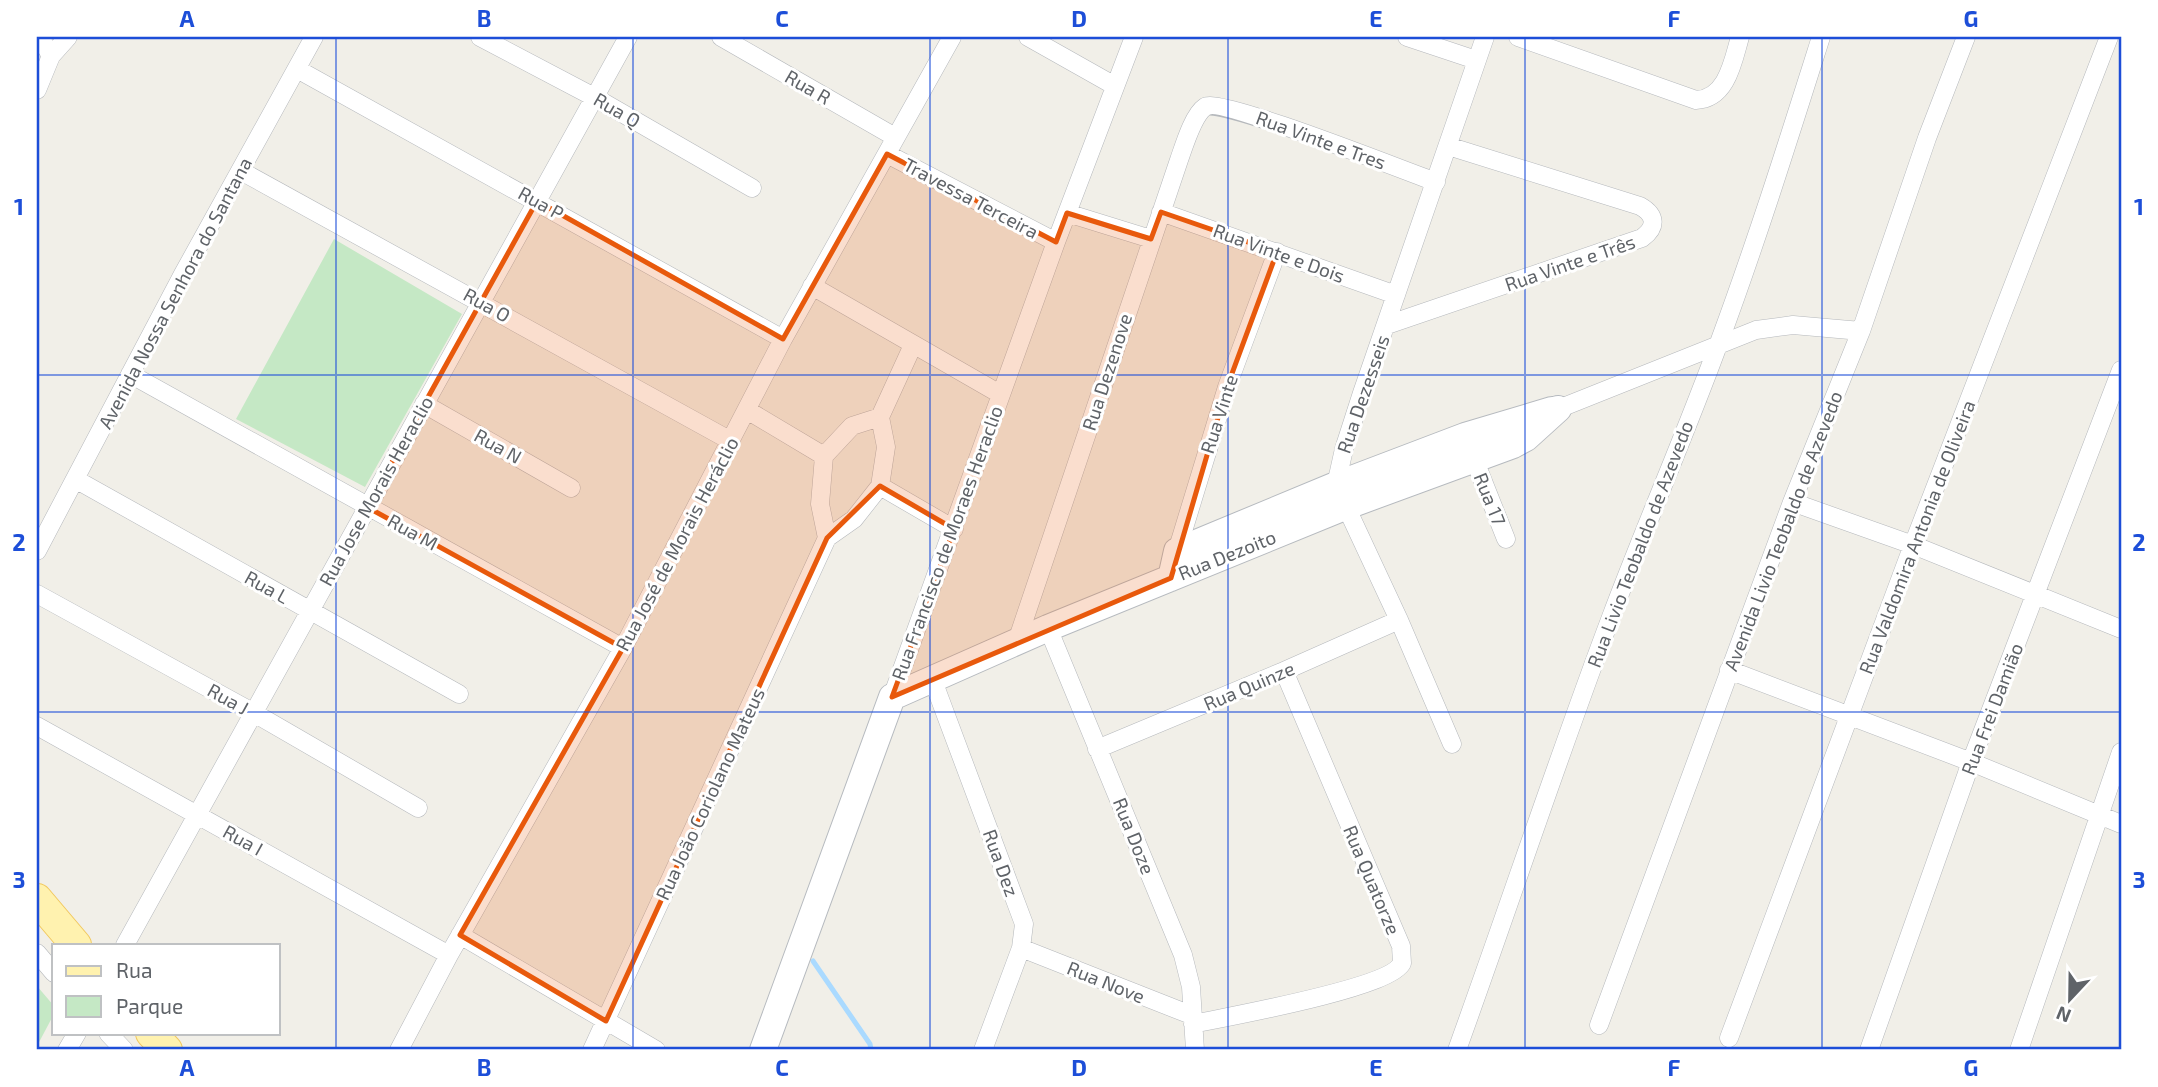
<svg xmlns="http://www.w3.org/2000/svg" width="2158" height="1087" font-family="'Exo 2',sans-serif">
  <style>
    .green { fill: #c5e8c5 }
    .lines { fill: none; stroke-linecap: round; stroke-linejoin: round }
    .stream { stroke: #aadaff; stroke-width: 5 }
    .street-casing { stroke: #b5b8bc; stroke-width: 19 }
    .secondary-casing { stroke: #b6babf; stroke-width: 28 }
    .primary-casing { stroke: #f2c960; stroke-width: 32 }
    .street { stroke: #fff; stroke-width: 18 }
    .secondary { stroke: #fff; stroke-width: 26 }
    .primary { stroke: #fff2af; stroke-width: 30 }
    .marked { fill: #e8590c; fill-opacity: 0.2; stroke: #e8590c; stroke-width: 5; stroke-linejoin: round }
    .grid { fill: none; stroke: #1d4ed8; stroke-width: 2; stroke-opacity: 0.55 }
    .labels { text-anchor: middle; stroke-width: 6; stroke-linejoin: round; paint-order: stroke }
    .street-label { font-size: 19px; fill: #5f6368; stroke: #fff }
    .neatline { fill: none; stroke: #1d4ed8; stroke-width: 2.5 }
    .grid-label { font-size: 23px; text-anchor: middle; font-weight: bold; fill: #1d4ed8 }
  </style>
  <rect width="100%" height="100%" fill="#f1efe8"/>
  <path class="green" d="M334,239L462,314L365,487L236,419Z
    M37,986L54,1006V1014L37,1046Z"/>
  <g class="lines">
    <path class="stream" d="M813,961L870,1044L871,1050"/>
    <g class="street-casing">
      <path id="street" d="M40,37L51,56
        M480,37L594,97L752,188
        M721,37L895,137
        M1028,37L1115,86
        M1407,37L1476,60
        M1518,37L1696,100C1727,99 1733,61 1740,37
        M297,69L783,339
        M37,90L51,56L68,37
        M887,154L1056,242
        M241,171L731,441
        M1161,212L1396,295
        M1067,213L1151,239
        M812,286L1000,394
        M1387,325L1642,238C1657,227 1656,215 1640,206L1448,146
        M130,374L623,648
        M424,404L571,488
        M1558,409L1756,330L1793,325L1861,331
        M747,410L824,456
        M1471,451L1506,539
        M75,479L459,694
        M880,486L954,529
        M1792,502L1913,545L2121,629
        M827,538L820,504L824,456L852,426L880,417
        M37,551L183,274L314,37
        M1177,551L1227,387L1277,252
        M37,594L254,713L418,808
        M1048,628L1183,955L1191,987L1195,1050
        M1017,641L1179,160C1184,146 1193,115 1205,107C1220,97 1407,172 1436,182
        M1729,670L1971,762L2121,824
        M932,678L1024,924L1021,948L983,1050
        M892,697L1056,242L1134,37
        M37,726L449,955
        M1452,744L1399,620L1336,485L1344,449L1362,393L1485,37
        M1097,749L1284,671L1399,620
        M460,935L656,1050
        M125,945L628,37
        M1021,948L1191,1015
        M37,953L54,973
        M1193,1024C1226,1017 1390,988 1402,963L1401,946L1284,671
        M1599,1025L1792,502L1861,331L1927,138L1966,37
        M108,1033L124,1050
        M1729,1038L1913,545L2109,37
        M67,1050L77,1033
        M399,1050L449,955L623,648L783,339L952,37
        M592,1050L827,538L854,519L880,486L886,447L880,417L913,345
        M1457,1050C1509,906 1557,760 1611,617C1646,524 1686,433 1720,340C1757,240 1789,138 1821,37
        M1869,1050L1971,762L2121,370
        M2019,1050L2121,752"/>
    </g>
    <g class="secondary-casing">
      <path id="secondary" d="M1171,578L1177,551L1336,485L1465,436L1552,410
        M763,1050L892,697L1048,628L1347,506L1513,445L1526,438L1558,409"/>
    </g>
    <g class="primary-casing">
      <path id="primary" d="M37,899L76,945
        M151,1033L167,1050"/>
    </g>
    <use href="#street" class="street"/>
    <use href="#secondary" class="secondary"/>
    <use href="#primary" class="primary"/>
  </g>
  <path class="marked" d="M887,154L1056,242L1067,213L1151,239L1161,212L1277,252L1227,387L1171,578L892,697L954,529L880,486L827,538L606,1021L460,935L623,648L367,507L537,201L783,339Z"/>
  <path class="grid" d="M336,37V1050M633,37V1050M930,37V1050M1228,37V1050M1525,37V1050M1822,37V1050M37,375H2121M37,712H2121"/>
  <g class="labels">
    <g class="street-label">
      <text transform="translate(808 87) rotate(30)" y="7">Rua R</text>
      <text transform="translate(617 110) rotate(30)" y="7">Rua Q</text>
      <text transform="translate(1321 140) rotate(20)" y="7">Rua Vinte e Tres</text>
      <text transform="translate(971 198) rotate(28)" y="7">Travessa Terceira</text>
      <text transform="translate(541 203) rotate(29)" y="7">Rua P</text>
      <text transform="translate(1279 253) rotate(20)" y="7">Rua Vinte e Dois</text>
      <text transform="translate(1570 263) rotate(-19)" y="7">Rua Vinte e Três</text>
      <text transform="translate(175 293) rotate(-62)" y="7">Avenida Nossa Senhora do Santana</text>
      <text transform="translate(487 305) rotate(29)" y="7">Rua O</text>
      <text transform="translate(1107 372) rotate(-72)" y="7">Rua Dezenove</text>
      <text transform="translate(1363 394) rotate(-71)" y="7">Rua Dezesseis</text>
      <text transform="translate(1219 414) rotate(-72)" y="7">Rua Vinte</text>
      <text transform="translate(498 446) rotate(29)" y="7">Rua N</text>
      <text transform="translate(376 491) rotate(-61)" y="7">Rua Jose Morais Heraclio</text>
      <text transform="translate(1490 499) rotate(68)" y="7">Rua 17</text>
      <text transform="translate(1783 531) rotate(-69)" y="7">Avenida Livio Teobaldo de Azevedo</text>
      <text transform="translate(413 532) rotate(29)" y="7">Rua M</text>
      <text transform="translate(1917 537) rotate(-69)" y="7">Rua Valdomira Antonia de Oliveira</text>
      <text transform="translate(947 543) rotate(-70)" y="7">Rua Francisco de Moraes Heraclio</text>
      <text transform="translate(677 544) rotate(-62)" y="7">Rua José de Morais Heráclio</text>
      <text transform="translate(1640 544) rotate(-69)" y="7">Rua Livio Teobaldo de Azevedo</text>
      <text transform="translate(1227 555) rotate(-22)" y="7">Rua Dezoito</text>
      <text transform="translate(267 587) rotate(29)" y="7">Rua L</text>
      <text transform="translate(1249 686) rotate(-23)" y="7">Rua Quinze</text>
      <text transform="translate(228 699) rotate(29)" y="7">Rua J</text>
      <text transform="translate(1992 709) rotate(-69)" y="7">Rua Frei Damião</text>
      <text transform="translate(710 794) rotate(-65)" y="7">Rua João Coriolano Mateus</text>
      <text transform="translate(1134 836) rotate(68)" y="7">Rua Doze</text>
      <text transform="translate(243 840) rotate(29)" y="7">Rua I</text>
      <text transform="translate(1001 863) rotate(70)" y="7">Rua Dez</text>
      <text transform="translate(1372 880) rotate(67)" y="7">Rua Quatorze</text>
      <text transform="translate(1106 982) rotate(22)" y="7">Rua Nove</text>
    </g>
  </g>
  <rect width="2158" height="1087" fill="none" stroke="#ffffff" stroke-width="77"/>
  <rect x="52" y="944" width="228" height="91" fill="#ffffff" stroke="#bfc1c3" stroke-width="2"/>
  <rect x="66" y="966" width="35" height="10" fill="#fff2af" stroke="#bfc1c3" stroke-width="2"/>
  <text x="116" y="978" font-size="21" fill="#5f6368">Rua</text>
  <rect x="66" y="996" width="35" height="21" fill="#c5e8c5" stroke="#bfc1c3" stroke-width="2"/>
  <text x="116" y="1014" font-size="21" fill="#5f6368">Parque</text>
  <g transform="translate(2070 999) rotate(202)" stroke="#ffffff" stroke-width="5" paint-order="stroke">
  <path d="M0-5L12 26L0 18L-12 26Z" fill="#5f6368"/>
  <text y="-10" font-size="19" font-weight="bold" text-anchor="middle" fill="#5f6368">N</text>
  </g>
  <rect x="38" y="38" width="2082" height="1010" class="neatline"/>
  <g class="grid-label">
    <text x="187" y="27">A</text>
    <text x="484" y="27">B</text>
    <text x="782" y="27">C</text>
    <text x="1079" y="27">D</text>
    <text x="1376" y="27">E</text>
    <text x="1674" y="27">F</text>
    <text x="1971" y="27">G</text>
    <text x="19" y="215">1</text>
    <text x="2139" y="215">1</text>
    <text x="19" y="551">2</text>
    <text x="2139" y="551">2</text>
    <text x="19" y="888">3</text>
    <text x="2139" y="888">3</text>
    <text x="187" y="1076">A</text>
    <text x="484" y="1076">B</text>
    <text x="782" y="1076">C</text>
    <text x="1079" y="1076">D</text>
    <text x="1376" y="1076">E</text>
    <text x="1674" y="1076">F</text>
    <text x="1971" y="1076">G</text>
  </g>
</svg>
